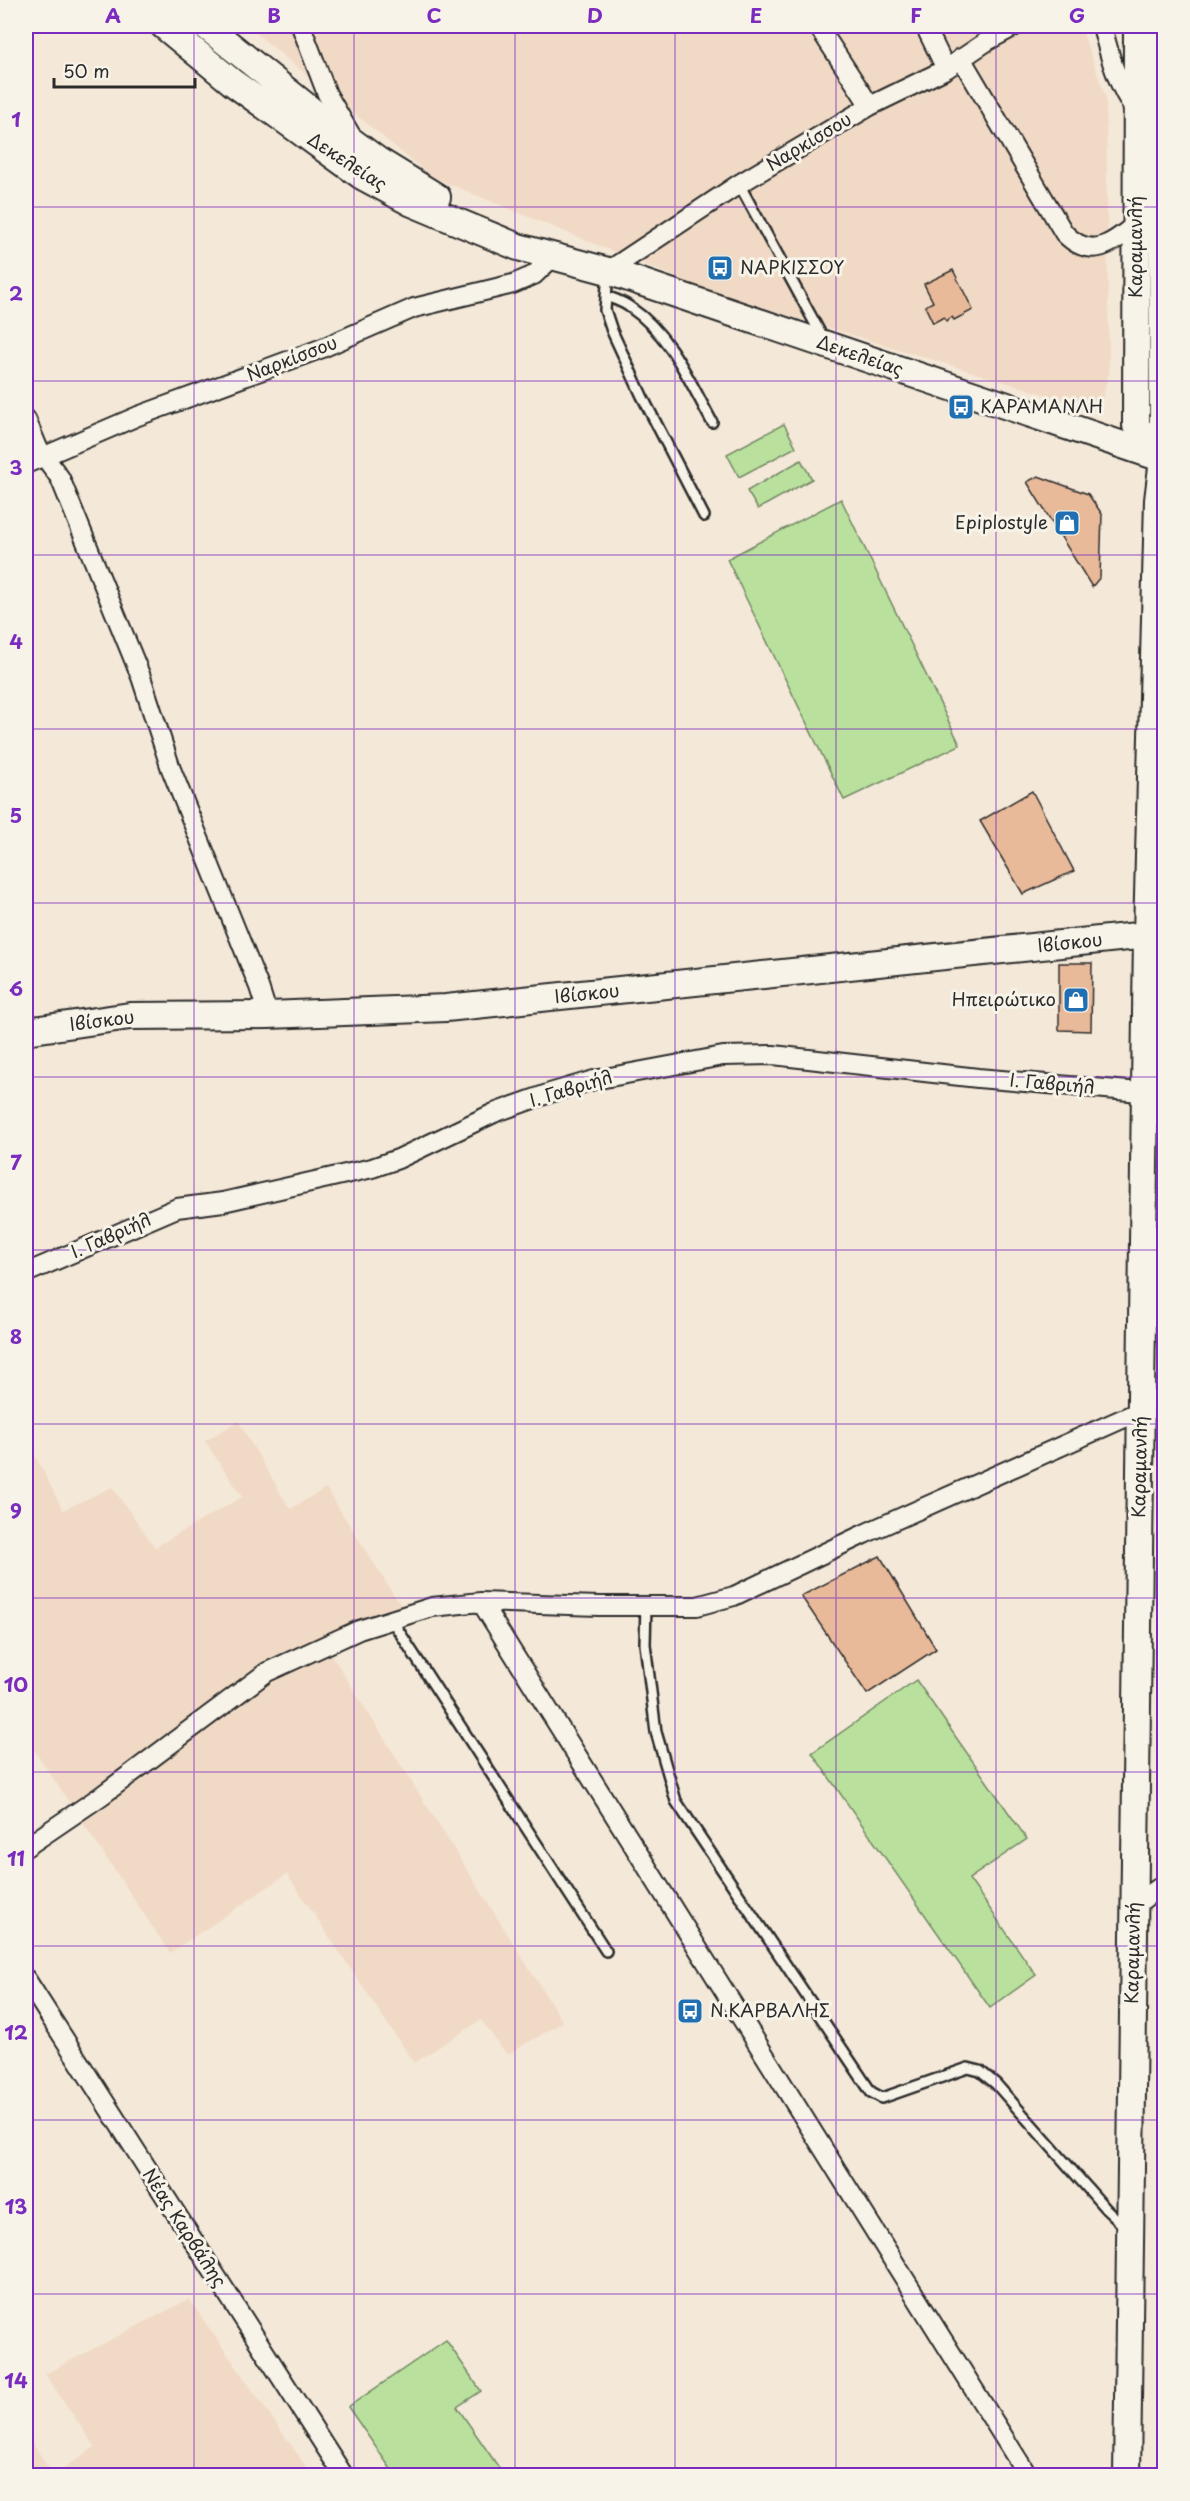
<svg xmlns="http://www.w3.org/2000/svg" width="1190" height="2501" font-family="'Playpen Sans',sans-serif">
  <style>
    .built { fill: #f1dac5 }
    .green { fill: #b9e19d; stroke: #728664; stroke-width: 1.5 }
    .building { fill: #e9ba99; stroke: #2b2b2b; stroke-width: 1.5 }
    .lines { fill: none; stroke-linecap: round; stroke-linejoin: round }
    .lane-casing { stroke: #2b2b2b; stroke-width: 14 }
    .street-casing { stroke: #2b2b2b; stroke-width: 22 }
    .secondary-casing { stroke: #2b2b2b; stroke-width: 30 }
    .lane { stroke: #f7f3e8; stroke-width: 9 }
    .street { stroke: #f7f3e8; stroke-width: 18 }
    .secondary { stroke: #f7f3e8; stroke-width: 26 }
    .grid { fill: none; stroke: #7b2cbf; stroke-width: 1.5; stroke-opacity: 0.55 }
    .labels { text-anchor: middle; stroke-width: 6; stroke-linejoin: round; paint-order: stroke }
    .street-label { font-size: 18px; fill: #2b2b2b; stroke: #f7f3e8 }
    .poi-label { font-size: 18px; fill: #2b2b2b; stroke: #f7f3e8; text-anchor: start }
    .neatline { fill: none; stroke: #7b2cbf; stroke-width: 2 }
    .grid-label { font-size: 20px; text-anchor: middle; font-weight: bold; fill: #7b2cbf }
  </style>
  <rect width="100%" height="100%" fill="#f4e8d8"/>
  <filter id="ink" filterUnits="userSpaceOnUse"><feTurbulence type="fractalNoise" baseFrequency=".0167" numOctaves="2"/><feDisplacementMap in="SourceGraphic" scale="12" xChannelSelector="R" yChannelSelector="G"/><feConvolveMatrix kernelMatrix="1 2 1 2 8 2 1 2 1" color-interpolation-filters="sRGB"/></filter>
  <g filter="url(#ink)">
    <path class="built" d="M247,26H1083V33L1106,98L1109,373L1099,411L709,291L432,177Z
      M238,1421L290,1509L326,1488L410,1620L331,1654L563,2022L507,2055L481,2020L414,2063L287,1874L170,1953L26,1738V1438L63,1510L112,1487L155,1547L242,1497L205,1441Z
      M189,2299L312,2475H26V2433L53,2475L95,2447L45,2374Z"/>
    <path class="green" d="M784,424L796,447L739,477L727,454Z
      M801,460L812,479L758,509L747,491Z
      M841,499L960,745L844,800L727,559Z
      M916,1680L1027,1839L969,1879L1036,1975L990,2008L812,1753Z
      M446,2340L481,2391L457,2407L504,2475H395L348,2407Z"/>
    <path class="building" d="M953,270L973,310L954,320L952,317L946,321L944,317L933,323L925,306L933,302L924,284Z
      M1038,476L1088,494L1102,514L1100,577L1092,587L1027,482Z
      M1032,791L1074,871L1023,894L980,821Z
      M1059,963H1092L1091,1031L1059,1030Z
      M880,1556L936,1649L867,1694L801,1596Z"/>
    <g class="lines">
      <g class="lane-casing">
        <path id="lane" d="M739,184L823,338
          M608,273L605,310L612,331L642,396L704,516
          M606,296C614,299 624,302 631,308C670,334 690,382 712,422
          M646,1605L645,1644L656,1732L676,1801L871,2092L882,2098L968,2068L980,2071L996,2084L1106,2209L1126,2228
          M391,1619L606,1951"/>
      </g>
      <g class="street-casing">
        <path id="street" d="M301,26L327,94L352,137
          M818,26L870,106
          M925,26L946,69
          M1102,26C1110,57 1117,86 1137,112
          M961,58L1064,233C1091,261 1112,244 1136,224
          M608,271L739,184L870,106L946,69L989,40L1015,26
          M26,419L38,448L60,478L141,677L171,769L259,987L268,1015
          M26,464L138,416L320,349L414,308L513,284L534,275L555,255
          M26,1273L177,1208L223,1202L372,1168L398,1159L494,1113L550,1093L594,1080L723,1056L773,1055L978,1078L1164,1094
          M481,1602L1028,2476
          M26,1847L101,1796L267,1672L359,1630L432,1607L481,1602L599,1606H697L734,1596L864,1534L1140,1411
          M1134,1906L1164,1884
          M26,1979L344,2476"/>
      </g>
      <g class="secondary-casing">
        <path id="secondary" d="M164,26L232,82L362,176L412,203L518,247L608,271L1164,459
          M206,26L323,120L377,160L437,197
          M1137,26L1136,426L1163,459
          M26,1031L130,1016L268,1015L446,1008L1147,935
          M1127,2476L1147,935L1158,500L1163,459L1162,26"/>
      </g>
      <use href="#lane" class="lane"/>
      <use href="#street" class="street"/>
      <use href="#secondary" class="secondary"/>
    </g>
  </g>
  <path class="grid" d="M194,26V2476M354,26V2476M515,26V2476M675,26V2476M836,26V2476M996,26V2476M26,207H1164M26,381H1164M26,555H1164M26,729H1164M26,903H1164M26,1077H1164M26,1250H1164M26,1424H1164M26,1598H1164M26,1772H1164M26,1946H1164M26,2120H1164M26,2294H1164"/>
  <defs>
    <g id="bus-square" transform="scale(1.35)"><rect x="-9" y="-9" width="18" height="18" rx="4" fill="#1f6fb2" stroke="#f7f3e8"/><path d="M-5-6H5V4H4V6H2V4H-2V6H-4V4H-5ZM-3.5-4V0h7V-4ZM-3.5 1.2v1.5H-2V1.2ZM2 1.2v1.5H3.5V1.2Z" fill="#fff"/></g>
    <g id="shop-square" transform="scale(1.35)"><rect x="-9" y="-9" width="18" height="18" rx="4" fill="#1f6fb2" stroke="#f7f3e8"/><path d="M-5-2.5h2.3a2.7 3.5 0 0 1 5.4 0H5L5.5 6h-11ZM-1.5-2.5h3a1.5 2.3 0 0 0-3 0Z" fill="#fff"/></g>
  </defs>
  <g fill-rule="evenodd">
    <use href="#bus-square" x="720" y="268"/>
    <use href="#bus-square" x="961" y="407"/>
    <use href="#shop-square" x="1067" y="523"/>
    <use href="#shop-square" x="1076" y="1000"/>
    <use href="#bus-square" x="690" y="2011"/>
  </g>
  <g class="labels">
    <g class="street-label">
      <text transform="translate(809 142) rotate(-31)" y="6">Ναρκίσσου</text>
      <text transform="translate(347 162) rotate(33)" y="6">Δεκελείας</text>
      <text transform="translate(1136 247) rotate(-90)" y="6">Καραμανλή</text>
      <text transform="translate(860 356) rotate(19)" y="6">Δεκελείας</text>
      <text transform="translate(292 359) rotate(-21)" y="6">Ναρκίσσου</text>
      <text transform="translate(1070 943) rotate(-6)" y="6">Ιβίσκου</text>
      <text transform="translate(587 994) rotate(-6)" y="6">Ιβίσκου</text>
      <text transform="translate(102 1021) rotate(-7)" y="6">Ιβίσκου</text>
      <text transform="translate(1052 1084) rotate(5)" y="6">Ι. Γαβριήλ</text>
      <text transform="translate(571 1089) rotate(-17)" y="6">Ι. Γαβριήλ</text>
      <text transform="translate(111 1236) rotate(-24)" y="6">Ι. Γαβριήλ</text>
      <text transform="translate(1140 1467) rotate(-89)" y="6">Καραμανλή</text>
      <text transform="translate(1133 1953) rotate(-89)" y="6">Καραμανλή</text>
      <text transform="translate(184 2228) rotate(57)" y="6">Νέας Καρβάλης</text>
    </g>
    <g class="poi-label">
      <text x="740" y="274">ΝΑΡΚΙΣΣΟΥ</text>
      <text x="980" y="413">ΚΑΡΑΜΑΝΛΗ</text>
      <text x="1048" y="529" text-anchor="end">Epiplostyle</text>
      <text x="1056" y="1006" text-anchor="end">Ηπειρώτικο</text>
      <text x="710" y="2017">Ν.ΚΑΡΒΑΛΗΣ</text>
    </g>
  </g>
  <rect width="1190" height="2501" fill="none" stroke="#f7f3e8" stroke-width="66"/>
  <path d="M54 78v9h141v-9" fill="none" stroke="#2b2b2b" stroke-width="3"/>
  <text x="63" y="78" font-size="18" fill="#2b2b2b" stroke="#f7f3e8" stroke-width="4.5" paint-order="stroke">50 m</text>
  <rect x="33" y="33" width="1124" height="2435" class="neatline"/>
  <g class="grid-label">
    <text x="113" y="23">A</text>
    <text x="274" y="23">B</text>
    <text x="434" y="23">C</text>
    <text x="595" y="23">D</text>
    <text x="756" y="23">E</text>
    <text x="916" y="23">F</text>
    <text x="1077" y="23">G</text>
    <text x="16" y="127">1</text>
    <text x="16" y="301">2</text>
    <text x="16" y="475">3</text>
    <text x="16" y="649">4</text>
    <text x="16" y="823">5</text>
    <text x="16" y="996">6</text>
    <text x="16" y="1170">7</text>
    <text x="16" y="1344">8</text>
    <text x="16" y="1518">9</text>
    <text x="16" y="1692">10</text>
    <text x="16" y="1866">11</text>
    <text x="16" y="2040">12</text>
    <text x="16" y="2214">13</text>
    <text x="16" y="2388">14</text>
  </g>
</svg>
